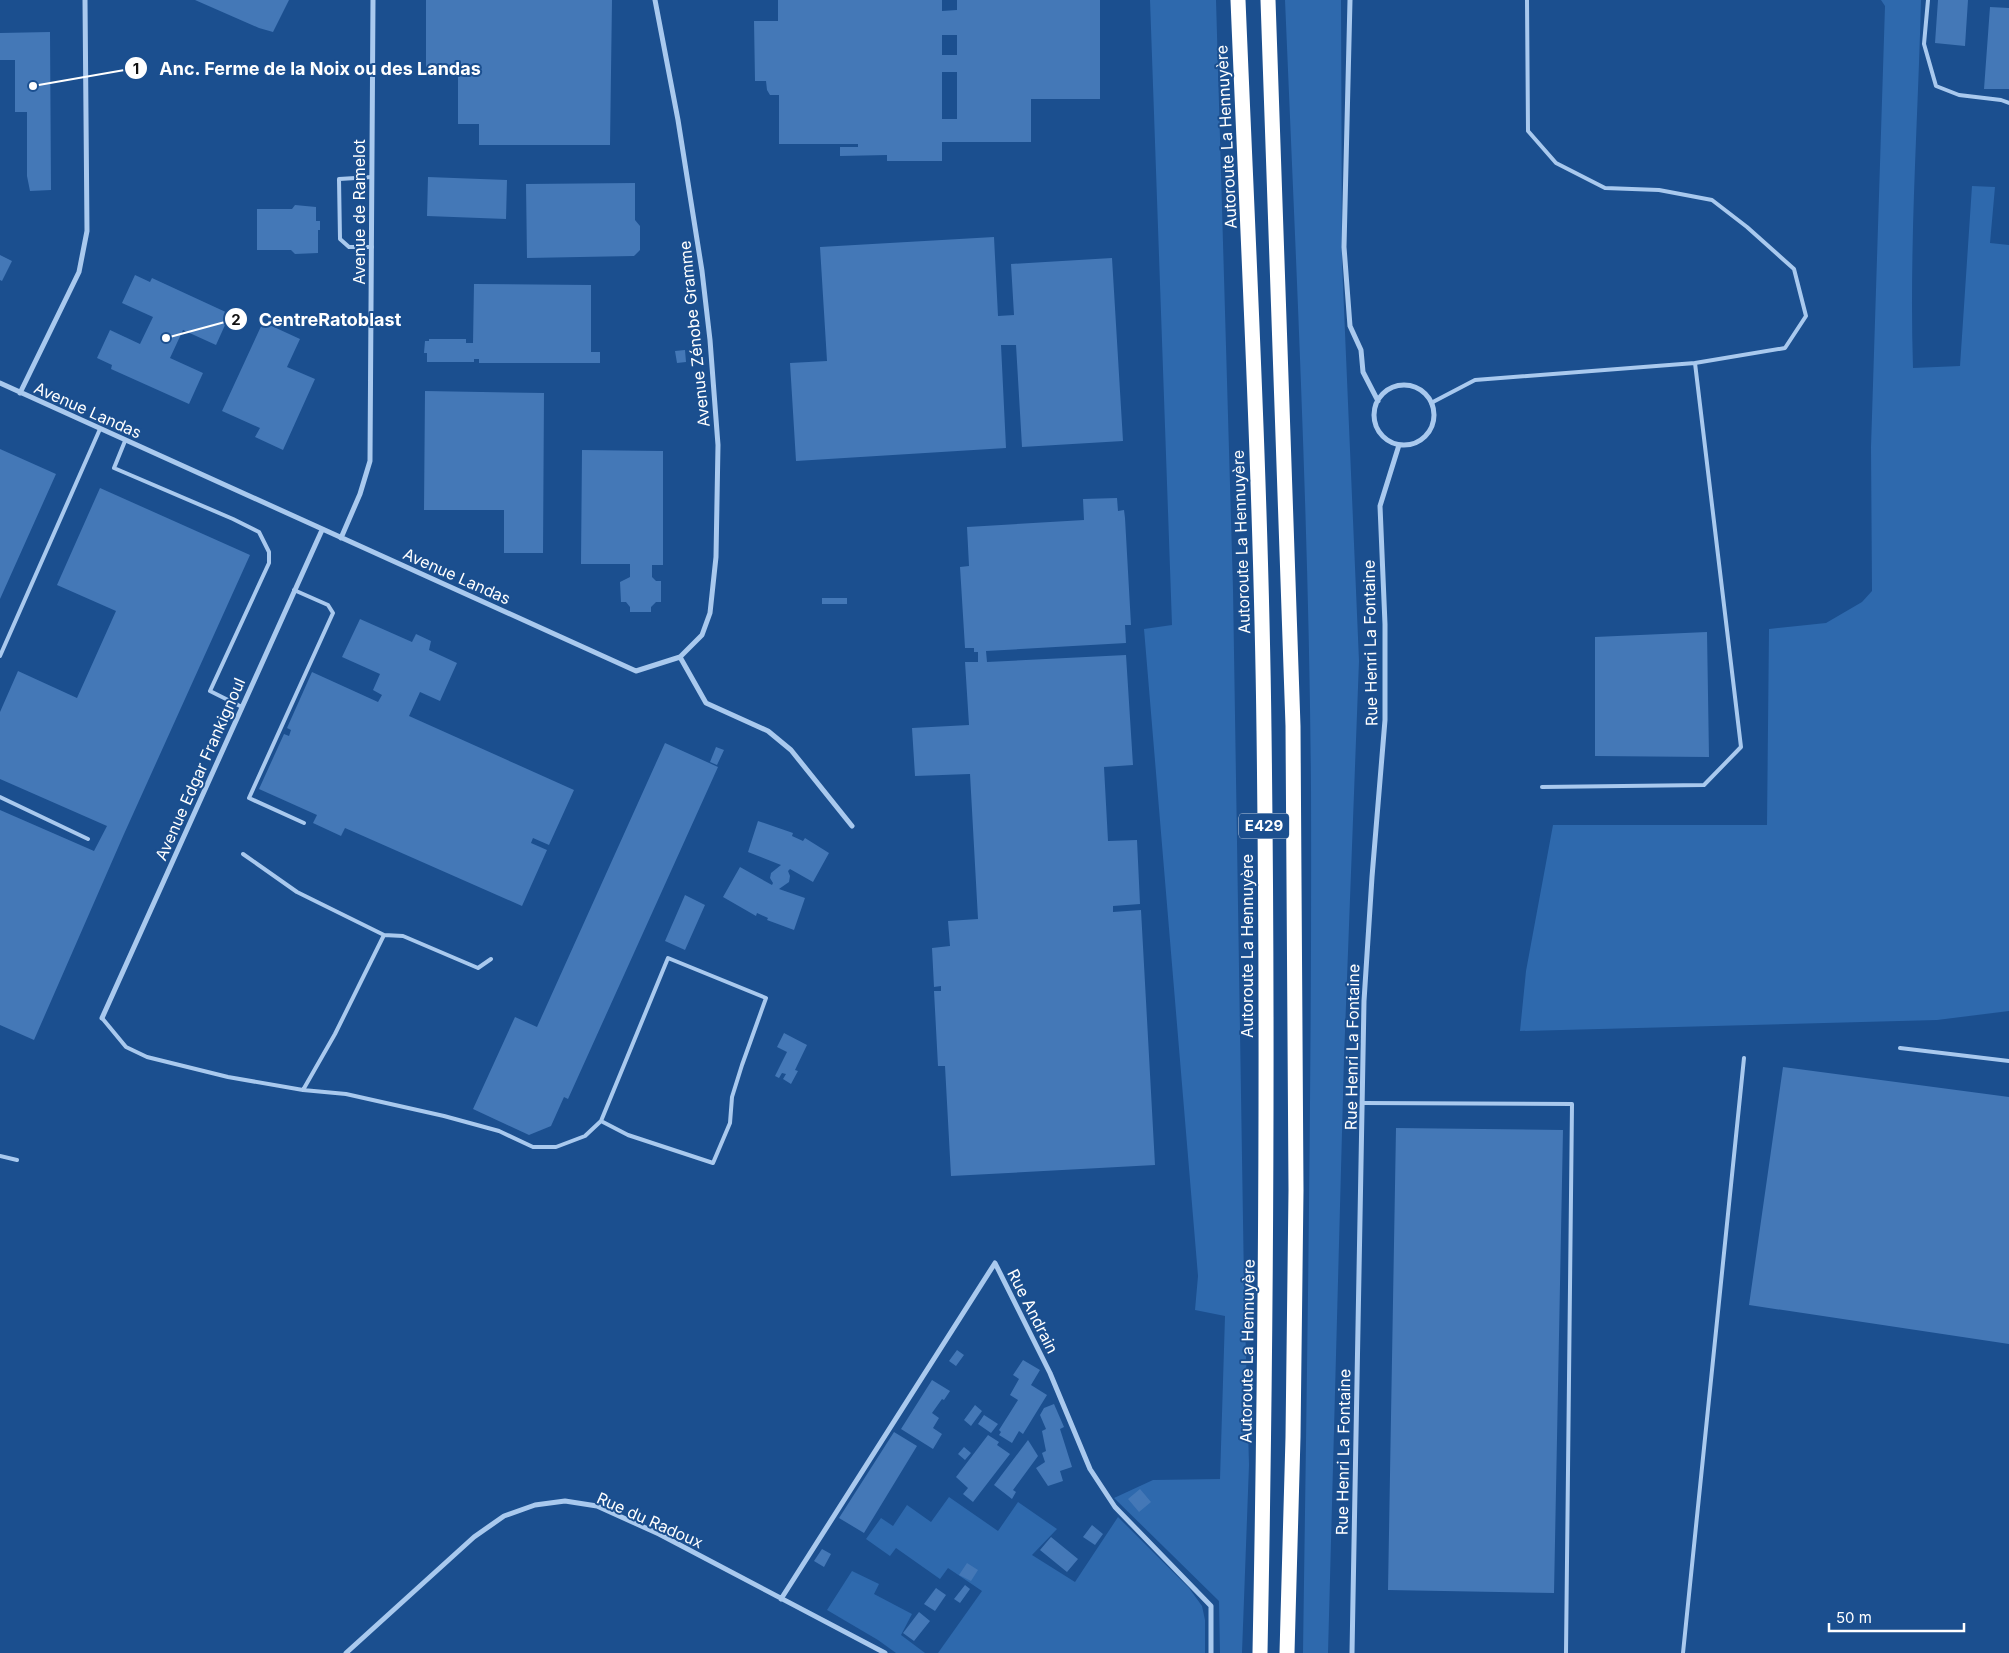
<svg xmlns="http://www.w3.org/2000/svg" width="2009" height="1653" font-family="Inter,sans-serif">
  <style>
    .green { fill: #2e69ad }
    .building { fill: #4478b7; fill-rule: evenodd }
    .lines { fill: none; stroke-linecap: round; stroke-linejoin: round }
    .service { stroke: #a9c9ee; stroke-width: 4 }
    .minor { stroke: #a9c9ee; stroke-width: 5 }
    .motorway { stroke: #fff; stroke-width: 15 }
    .labels { text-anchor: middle; stroke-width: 4; stroke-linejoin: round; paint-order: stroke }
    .shield { fill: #1b4f8f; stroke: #bbcadd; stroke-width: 1 }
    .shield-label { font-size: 15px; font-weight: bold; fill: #fff }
    .street-label { font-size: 16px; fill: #fff; stroke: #1b4f8f }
    .leader { fill: none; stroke: #fff; stroke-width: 2 }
    .callout-dot { fill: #fff; stroke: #1b4f8f; stroke-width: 2 }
    .mark-label { font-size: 15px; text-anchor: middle; font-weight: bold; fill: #111 }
    .callout-label { font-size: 18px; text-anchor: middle; font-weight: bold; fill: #fff; stroke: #1b4f8f; stroke-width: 4; stroke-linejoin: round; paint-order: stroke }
  </style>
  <rect width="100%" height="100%" fill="#1b4f8f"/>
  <path class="green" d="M1150,0H1216L1233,589L1244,1283L1249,1465L1242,1653H1220L1219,1601L1114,1498L1153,1480L1220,1479L1225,1316L1195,1310L1198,1276L1144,629L1172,625Z
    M1285,0H1341L1342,262L1359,661L1344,1058L1328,1653H1303C1307,1365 1312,1077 1311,789C1309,526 1296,263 1285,0Z
    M1881,0H1921C1918,123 1909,245 1913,368L1960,366L1972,186L1995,187L1990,243L2009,245V1011L1937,1020L1520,1031L1526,971L1553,825H1767L1769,629L1826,623L1862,602L1872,591L1871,447L1885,6Z
    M949,1497L998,1531L1018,1502L1057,1529L1032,1555L1075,1582L1118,1517L1189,1588L1202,1606L1205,1620V1653H938L982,1591L948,1568L940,1579L896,1548L890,1556L866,1539L881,1518L893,1526L907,1505L931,1522Z
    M852,1571L879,1584L874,1594L912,1614L901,1635L925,1653H896L878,1640L827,1610Z"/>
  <path class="building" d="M195,0H289L273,32L259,28Z
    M426,0H612L610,145H479V124H458V67H426Z
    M778,0H942V11L957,10V0H1100V99H1031V142H942V161H887V155L840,156V147H858V144H779V95H770L767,90L766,81H755L754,21H778ZM942,35H957V55H942ZM942,72H957V119H942Z
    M1938,0H1968L1965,46L1935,43Z
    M1990,7L2009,8V89H1984Z
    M50,32L51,190L30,191L27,176V112H15V60H0V33Z
    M428,177L507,180L506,219L427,216Z
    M635,183V220L640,226V250L634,256L527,258L526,184Z
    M295,205L316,207V221H320V230H318V253L295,254L291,250H257V209H292Z
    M994,237L998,316L1014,315L1011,264L1112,258L1123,441L1022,447L1016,345H1001L1006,448L796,461L790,363L827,361L820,247Z
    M0,255L12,261L2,281L0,280Z
    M135,275L150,282L152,278L230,314L216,345L183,330L170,358L203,373L189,404L111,369L112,365L97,358L110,330L140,344L153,317L122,303Z
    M474,284L591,285V352H600V363H479V359H474V362H427V353H424L425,341H429V339H466V343H473Z
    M263,322L300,339L287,367L315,379L283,450L255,437L260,428L222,411Z
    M685,350L686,362L677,363L675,351Z
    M425,391L544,393L543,553H504V510H424Z
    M0,449L56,474L0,599Z
    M582,450L663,451V565H652V577L656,581H661V602H656L651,607V612H630V607L626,602H621L620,582L630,577V564H581Z
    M100,488L250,555L124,834L34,1040L0,1025V810L94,851L107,826L0,779V712L18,671L77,698L116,611L57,585Z
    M1117,498L1118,511L1124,510L1125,518L1131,625H1125L1126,643L986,651L987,662L1126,655L1133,765L1104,767L1108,841L1137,840L1140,904L1113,906V912L1141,910L1155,1165L951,1176L945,1066H938L934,991H941V986L934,987L932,948L950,946L948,921L978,919L970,774L915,776L912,728L969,725L965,662H978V652H974V648H965L960,567L969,566L967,527L1084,520L1083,499Z
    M822,598H847V604H822Z
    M360,619L412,642L416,634L431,641L429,650L457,663L440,701L420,692L409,716L574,790L549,845L533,838L531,843L547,850L522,906L345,828L341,836L313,823L317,815L259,789L284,734L289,736L291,730L287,728L312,672L378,702L382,695L373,690L380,674L342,657Z
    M1707,632L1709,757L1595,756V637Z
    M665,743L718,767L568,1099L564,1097L551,1126L529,1135L473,1109L515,1017L537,1027Z
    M716,747L724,750L717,765L710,762Z
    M758,821L793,833L792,836L803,841L805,838L829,853L813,882L790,869L788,871L790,876L789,882L779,889L805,898L794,930L767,920L768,918L757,913L756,916L723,897L740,867L772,885L773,883L770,878L771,873L781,865L748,852Z
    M685,895L705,905L685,950L665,941Z
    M784,1033L807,1045L795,1070L798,1071L791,1084L783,1079L786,1074L782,1073L779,1078L775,1076L787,1052L777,1047Z
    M1783,1067L2009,1097V1344L1749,1305Z
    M1396,1128L1563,1130L1554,1593L1388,1590Z
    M957,1350L964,1355L956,1366L949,1361Z
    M1023,1360L1040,1370L1031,1385L1047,1395L1023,1434L1019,1431L1012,1443L999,1435L1001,1432L999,1430L1018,1400L1010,1395L1019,1379L1013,1375Z
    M932,1380L950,1391L944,1400L942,1399L932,1413L939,1418L933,1428L942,1434L933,1449L901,1429Z
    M1054,1404L1064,1427L1060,1429L1072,1467L1060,1471L1063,1481L1048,1486L1036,1468L1045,1462L1042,1453L1046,1451L1042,1431L1046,1429L1040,1415L1044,1408Z
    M975,1405L982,1411L971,1426L964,1420Z
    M984,1415L998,1424L991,1433L978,1424Z
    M894,1432L917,1446L864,1533L839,1518Z
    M988,1435L999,1442L997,1445L1010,1454L973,1502L963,1494L968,1488L956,1477Z
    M1028,1440L1038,1456L1013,1490L1016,1492L1012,1499L994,1485Z
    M964,1447L971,1453L965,1460L958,1454Z
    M1140,1489L1151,1502L1139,1512L1128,1499Z
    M1092,1525L1103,1534L1095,1545L1083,1537Z
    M1051,1537L1078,1559L1067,1572L1040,1550Z
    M822,1549L831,1554L824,1567L814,1561Z
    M967,1563L978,1570L971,1581L959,1575Z
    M965,1585L970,1589L960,1603L954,1599Z
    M936,1588L946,1595L935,1611L924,1604Z
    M919,1612L930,1621L914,1641L903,1633Z"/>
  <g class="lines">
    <path class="service" d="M1527,0L1528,131L1556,163L1605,188L1659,190L1712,200L1747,227L1794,269L1806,316L1785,348L1695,363
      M1928,0L1924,44L1936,86L1959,95L2001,100L2009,103
      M372,247H349L340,239L339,179L372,177
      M1431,403L1475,380L1695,363L1741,747L1704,785L1542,787
      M125,441L114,468L233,519L259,532L269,552V563L210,691L242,707
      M294,590L328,605L333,613L249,798L304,823
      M0,656L100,429
      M0,797L88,839
      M243,854L297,892L384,935L335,1034L303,1090
      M384,935L403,936L478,968L491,959
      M102,1018L126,1047L147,1057L228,1077L303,1090L346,1094L444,1116L499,1131L533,1147H556L585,1136L601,1121L668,958L766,998L742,1065L732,1097L730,1123L713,1163L628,1135L601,1121
      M1900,1048L2009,1061
      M1363,1103L1572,1104L1566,1653
      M0,1156L17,1160
      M1683,1653L1744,1058"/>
    <path class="minor" d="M1350,0L1344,247L1350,326L1361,350L1363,372L1378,401
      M0,383L636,671L680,657L702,635L710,613L716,557L718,445L710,340L702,271L678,120L655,0
      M1374 415a30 30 0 1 1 60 0a30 30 0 1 1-60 0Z
      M20,393L79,272L87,231L85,0
      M341,538L360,494L370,461L373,0
      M680,657L706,703L768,731L791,750L852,826
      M102,1018L322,530
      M781,1599L995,1263L1050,1373L1090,1469L1115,1507L1211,1606V1653
      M346,1653L474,1537L504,1516L535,1505L565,1501L597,1506L659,1534L885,1653
      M1352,1653L1364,1001L1372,877L1385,720V624L1380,506L1399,445"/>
    <path class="motorway" d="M1238,0C1248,243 1261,487 1264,731C1268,1038 1266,1346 1260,1653
      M1268,0L1293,726L1296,1190L1293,1437L1287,1653"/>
  </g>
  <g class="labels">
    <rect class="shield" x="1239" y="813.5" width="50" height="25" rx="4"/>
    <g class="shield-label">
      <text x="1264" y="831">E429</text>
    </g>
    <g class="street-label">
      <text transform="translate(1226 137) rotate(-93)" y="6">Autoroute La Hennuyère</text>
      <text transform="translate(359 212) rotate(-90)" y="6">Avenue de Ramelot</text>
      <text transform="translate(694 334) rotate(-96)" y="6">Avenue Zénobe Gramme</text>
      <text transform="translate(88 410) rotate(24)" y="6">Avenue Landas</text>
      <text transform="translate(1241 542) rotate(-92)" y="6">Autoroute La Hennuyère</text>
      <text transform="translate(457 576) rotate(24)" y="6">Avenue Landas</text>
      <text transform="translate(1370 643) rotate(-91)" y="6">Rue Henri La Fontaine</text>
      <text transform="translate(200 769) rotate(-66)" y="6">Avenue Edgar Frankignoul</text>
      <text transform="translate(1247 946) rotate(-90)" y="6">Autoroute La Hennuyère</text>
      <text transform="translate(1352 1047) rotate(-89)" y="6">Rue Henri La Fontaine</text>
      <text transform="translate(1033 1311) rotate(63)" y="6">Rue Andrain</text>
      <text transform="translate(1247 1351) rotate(-89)" y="6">Autoroute La Hennuyère</text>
      <text transform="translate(1343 1452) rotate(-89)" y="6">Rue Henri La Fontaine</text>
      <text transform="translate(650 1520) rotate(24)" y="6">Rue du Radoux</text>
    </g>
  </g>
  <path class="leader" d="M33 86L136 68M166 338L236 319"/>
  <g class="callout-dot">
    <circle cx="33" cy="86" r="5"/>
    <circle cx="166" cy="338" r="5"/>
    <circle cx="136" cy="68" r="12"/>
    <circle cx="236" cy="319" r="12"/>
  </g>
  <g class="mark-label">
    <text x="136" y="74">1</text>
    <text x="236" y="325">2</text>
  </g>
  <g class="callout-label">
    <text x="320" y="75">Anc. Ferme de la Noix ou des Landas</text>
    <text x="330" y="326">CentreRatoblast</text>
  </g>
  <path d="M1829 1623v8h135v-8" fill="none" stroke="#ffffff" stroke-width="2.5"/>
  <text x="1836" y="1623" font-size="15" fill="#ffffff" stroke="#1b4f8f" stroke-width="4" paint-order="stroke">50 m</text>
</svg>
